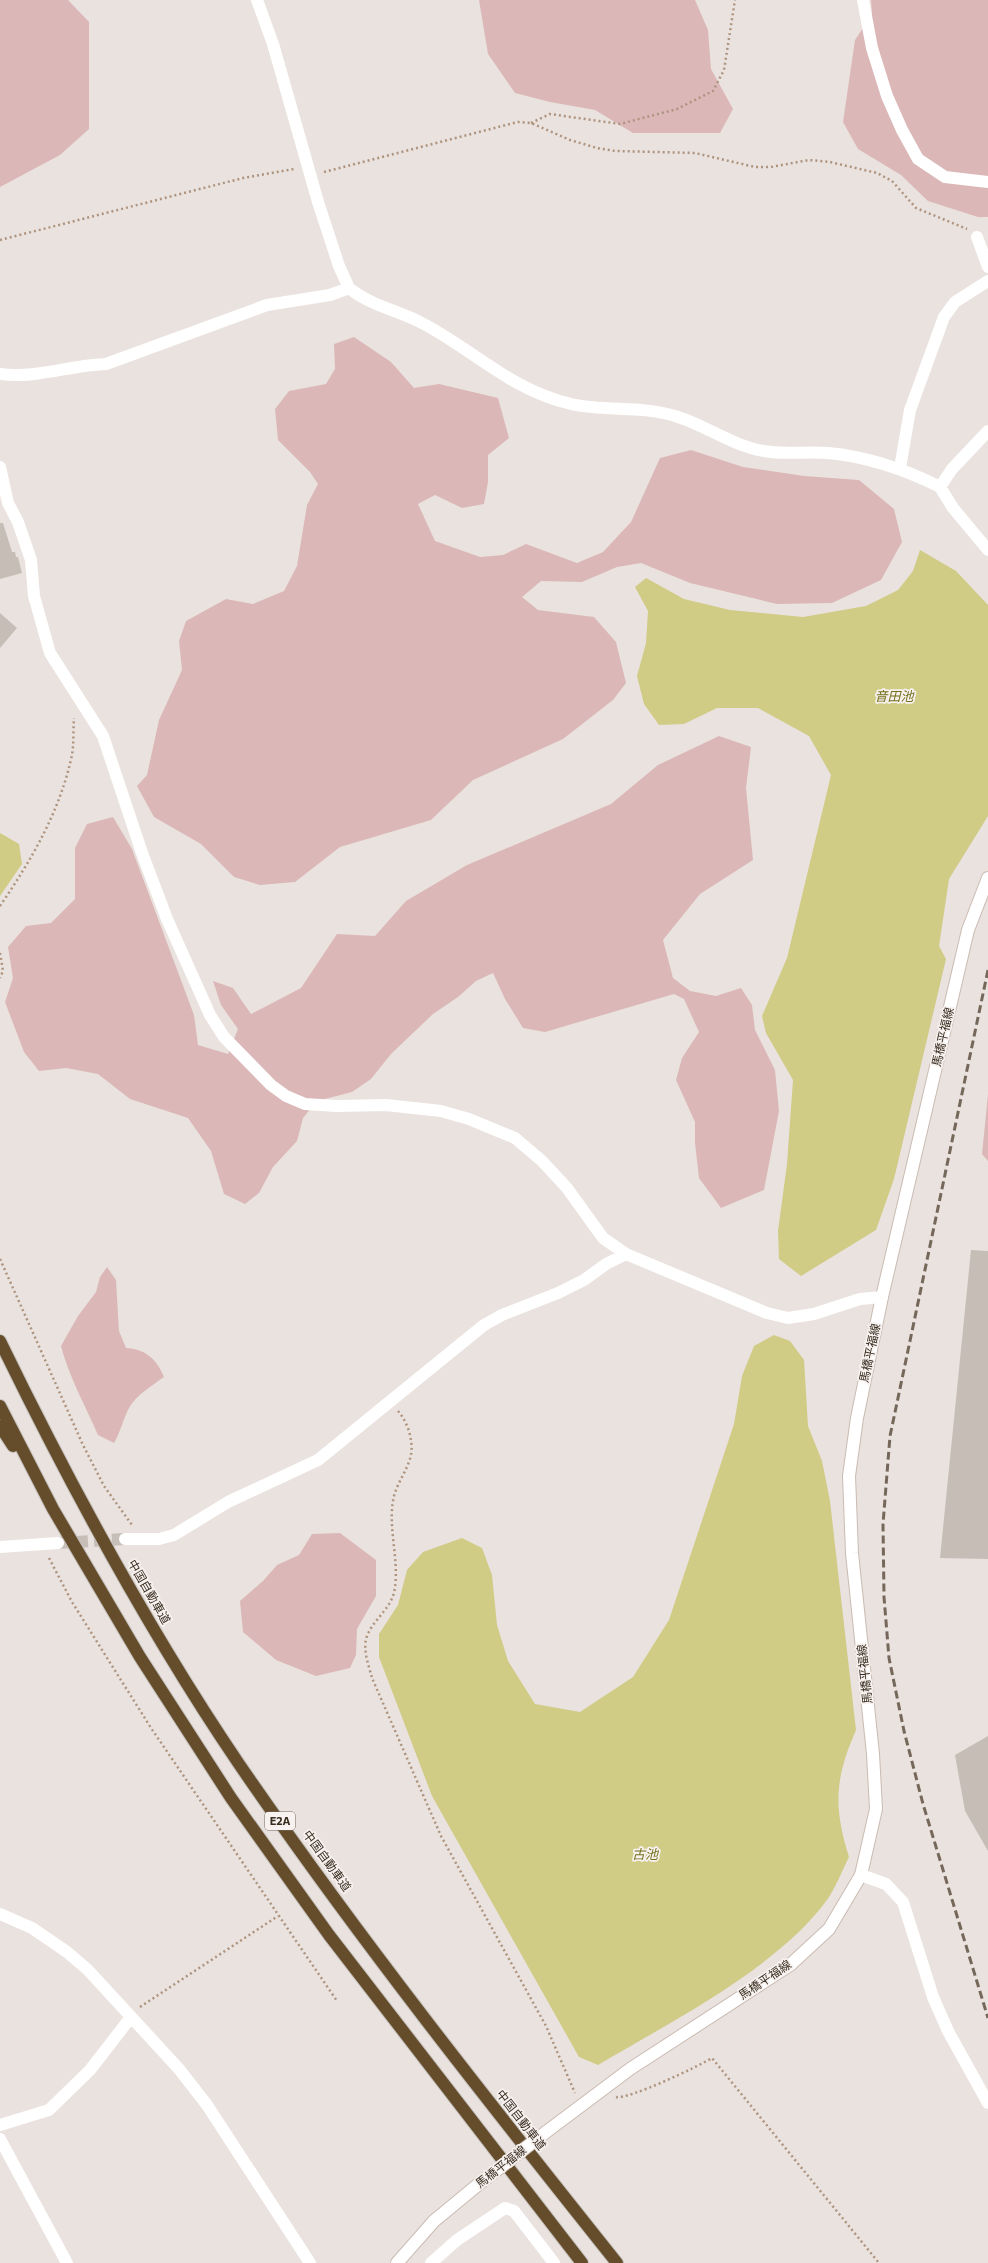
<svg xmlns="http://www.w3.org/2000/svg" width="988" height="2263" font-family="Commissioner,'Noto Sans JP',sans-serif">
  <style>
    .green { fill: #dbb8b7 }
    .water { fill: #d0cb85 }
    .building { fill: #c7bdb7 }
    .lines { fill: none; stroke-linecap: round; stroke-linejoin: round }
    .minor-tunnel { stroke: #c7beb8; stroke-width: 12; stroke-dasharray: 12 6; stroke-linecap: butt }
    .secondary-casing { stroke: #cabbb2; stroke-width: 14 }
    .motorway-casing { stroke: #c4c0bc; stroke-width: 14 }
    .path { stroke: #ae947f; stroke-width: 2.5; stroke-dasharray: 2 3; stroke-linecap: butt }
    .minor { stroke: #fff; stroke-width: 12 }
    .secondary { stroke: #fff; stroke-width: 12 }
    .motorway { stroke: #654d2c; stroke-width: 12 }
    .rail { stroke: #75685a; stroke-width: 3; stroke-dasharray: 8 4; stroke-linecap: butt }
    .secondary-bridge-casing { stroke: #cabbb2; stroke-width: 14; stroke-linecap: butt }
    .secondary-bridge { stroke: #fff; stroke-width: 12 }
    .labels { text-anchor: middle; stroke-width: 3.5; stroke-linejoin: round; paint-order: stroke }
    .shield { fill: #f7f1ef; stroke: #72685e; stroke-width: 1 }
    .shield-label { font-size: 11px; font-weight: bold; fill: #392d20 }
    .street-label { font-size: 12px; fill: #392d20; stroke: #f7f1ef }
    .water-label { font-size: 13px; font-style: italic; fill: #75701b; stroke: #f7f1ef }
  </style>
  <rect width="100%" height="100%" fill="#eae2de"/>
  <path class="green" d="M0,0H68L89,22V129L60,155L0,187Z
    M479,0H695L708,30L711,69L733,109L720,133H633L595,110L550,102L515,93L488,54Z
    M871,0H988V217H978L928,201L901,175L858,149L843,122L855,40L872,14Z
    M354,337L391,362L414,388L439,384L498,398L509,438L488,455V482L484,504L462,508L435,495L418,504L435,541L480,557L503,555L526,544L577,563L603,552L631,522L660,458L691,450L743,467L804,476L859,480L894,509L902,542L881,580L832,603L777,604L690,583L641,563L617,567L582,582L541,581L522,597L538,610L594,617L616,642L626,683L613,700L563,739L473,780L431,820L340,847L295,882L260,885L234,877L201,844L154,817L137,786L147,775L159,720L182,670L179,641L186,621L226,599L253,604L284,591L297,566L307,505L318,484L310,472L278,440L275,409L289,391L326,384L335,369L334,344Z
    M719,736L751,747L746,788L753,860L700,894L663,940L673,978L690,991L716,996L741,988L752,1005L755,1030L775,1070L779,1111L764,1190L721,1208L699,1178L695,1143V1122L676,1080L682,1058L699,1032L684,999L674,994L545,1032L523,1028L505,999L493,973L476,981L458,997L433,1014L391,1054L371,1079L352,1092L317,1101L303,1118L297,1141L273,1167L259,1193L245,1204L224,1194L211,1151L188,1118L130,1099L98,1074L66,1068L39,1071L24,1052L5,1002L13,978L8,947L26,926L51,923L75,899V848L87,824L113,817L132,849L194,1015L198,1045L228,1054L238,1029L221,1005L213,981L233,988L251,1014L301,988L337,934L375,936L406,901L467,865L611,804L658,765Z
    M988,1094V1161L982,1154Z
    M107,1267L116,1280L119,1331L126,1348C145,1349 157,1359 164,1377C153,1385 136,1395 129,1408C123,1419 121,1431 114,1443L98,1435C85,1405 69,1377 61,1346L78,1316L96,1292L100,1277Z
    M340,1533L376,1560V1596L357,1629L356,1655L350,1668L316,1676L276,1660L243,1632L240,1601L263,1581L277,1565L299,1555L312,1534Z"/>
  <path class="water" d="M920,550L956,571L988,605V816L949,879L939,946L946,959L894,1179L876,1230L801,1276L779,1259L778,1231L787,1164L793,1080L766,1033L762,1016L787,958L831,775L809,736L758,708H717L684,724L659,725L644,704L637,676L646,643L648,611L635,587L646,578L684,599L730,610L803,617L866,606L898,590L913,571Z
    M0,833L19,844L22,864L0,896Z
    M774,1335L790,1341L804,1360L808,1426L822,1461L830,1501L856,1730C835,1778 833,1806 849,1857C842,1871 836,1887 827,1900C776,1969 672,2021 598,2065L579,2057L432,1796L379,1657V1634L398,1605L407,1570L423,1552L462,1538L482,1548L492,1575L497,1625L508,1661L535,1704L580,1712L633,1677L669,1620L734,1424L742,1376L754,1346Z"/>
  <path class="building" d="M0,523H3L12,552H15L16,557H18L22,573L0,579Z
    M0,613L17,628L0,648Z
    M971,1250L988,1251V1559L940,1558Z
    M988,1736V1851L965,1811L955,1755Z"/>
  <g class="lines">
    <path class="minor-tunnel" d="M58,1543L125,1539"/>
    <g class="secondary-casing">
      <path id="secondary" d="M546,2132L630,2069L790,1965L829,1929L861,1875L876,1809L873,1754L852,1553L849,1476L857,1418L882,1297L968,930L988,878
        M397,2263L434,2221L480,2183"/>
    </g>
    <g class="motorway-casing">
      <path id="motorway" d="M0,1341C71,1487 148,1630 239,1764C357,1936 487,2100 617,2263
        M0,1406L53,1509L140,1657L231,1798L329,1935L582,2263
        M0,1426L13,1446"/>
    </g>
    <path class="path" d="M531,123L550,114L620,124L677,109L713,91L724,70L735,0
      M324,172L518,122L531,123L570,140L597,148L615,151L695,153L755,167H771L809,160L830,162L877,173L892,181L916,208L967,229
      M0,240L243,178L294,169
      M0,906C32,859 60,811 72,755C74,743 73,730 74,718
      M0,953L3,971L0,978
      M0,1259L83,1445L104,1486L132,1525
      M398,1411C405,1419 410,1431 411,1441C415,1462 399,1477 394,1496C387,1525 399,1557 395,1587C393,1608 374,1618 367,1636C362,1649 369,1666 372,1678L441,1836L546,2026L575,2093
      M49,1558L72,1602L151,1728L337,2001
      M140,2007L278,1916
      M616,2097C628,2100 699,2066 712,2058L879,2263"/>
    <path class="minor" d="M257,0L273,44L318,202L339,266L349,288
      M863,0L872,48L887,96L902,130L918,159L945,177L988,182
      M977,237L988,267
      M0,374C36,379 71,365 106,364L267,305L330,295L349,288C370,305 396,310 420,322C473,349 510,390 571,404C606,412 643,405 678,417C707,426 733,446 764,451C785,455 806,451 828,453C865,456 907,470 940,487
      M988,431L952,469L940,487L953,508L988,550
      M0,467L8,503L18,522L31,560L34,596L50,653L103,736L142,853L167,919L210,1015L224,1037L271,1085L286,1096L305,1104L336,1106L386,1105L441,1111L469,1119L515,1138L542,1161L567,1188L603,1238L626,1254L767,1313L788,1318L814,1314L860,1299L882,1297
      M900,468L910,410L944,317L955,302L988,281
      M125,1539H159L174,1535L228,1502L318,1460L484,1325L502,1315L558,1293L584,1280L606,1264L626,1254
      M0,1547L58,1543
      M861,1875L886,1884L903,1902L933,1997L948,2031L988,2103
      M0,1914L32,1928L67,1952L88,1970L179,2069L207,2105L310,2263
      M0,2125L49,2110L90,2070L131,2017
      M0,2139L67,2263
      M431,2263L457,2240L505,2208L514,2211L554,2263"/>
    <use href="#secondary" class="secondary"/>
    <use href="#motorway" class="motorway"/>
    <path class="rail" d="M988,970L890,1436L883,1524L884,1597L889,1658L904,1731L923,1804L988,2018"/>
    <g class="secondary-bridge-casing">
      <path id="secondary-bridge" d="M480,2183L546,2132"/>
    </g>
    <use href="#secondary-bridge" class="secondary-bridge"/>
  </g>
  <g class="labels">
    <rect class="shield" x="265" y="1812" width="30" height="18" rx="3"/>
    <g class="shield-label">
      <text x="280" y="1825">E2A</text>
    </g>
    <g class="street-label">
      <text transform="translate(943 1037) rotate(-77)" y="4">馬橋平福線</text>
      <text transform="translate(870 1353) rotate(-78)" y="4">馬橋平福線</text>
      <text transform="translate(149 1592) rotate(60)" y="4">中国自動車道</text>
      <text transform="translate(865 1674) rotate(-96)" y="4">馬橋平福線</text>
      <text transform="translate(327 1861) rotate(54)" y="4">中国自動車道</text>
      <text transform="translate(765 1980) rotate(-34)" y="4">馬橋平福線</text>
      <text transform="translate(521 2120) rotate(52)" y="4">中国自動車道</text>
      <text transform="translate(501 2167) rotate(-38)" y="4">馬橋平福線</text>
    </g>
    <g class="water-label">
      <text x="894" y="701">音田池</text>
      <text x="645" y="1859">古池</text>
    </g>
  </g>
</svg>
